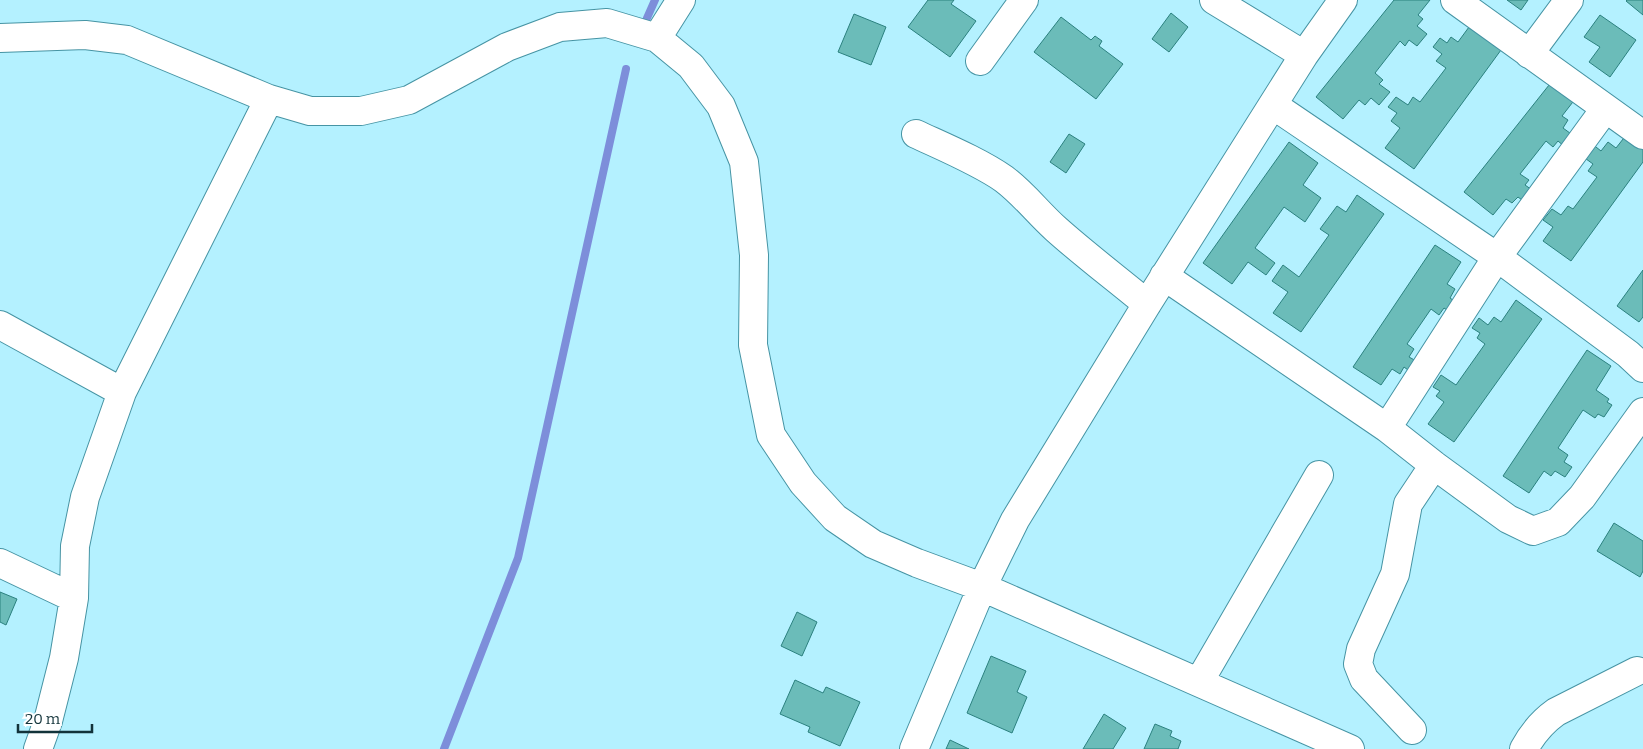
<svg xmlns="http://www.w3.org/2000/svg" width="1643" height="749" font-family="Bitter,serif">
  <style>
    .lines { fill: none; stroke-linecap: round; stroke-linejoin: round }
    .stream { stroke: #7d8eda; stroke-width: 8 }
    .building { fill: #6bbcb9; stroke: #2b817f }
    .minor-casing { stroke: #4694a4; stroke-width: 30 }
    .minor { stroke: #fff; stroke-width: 28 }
  </style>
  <rect width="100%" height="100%" fill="#b4f1ff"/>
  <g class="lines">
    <path class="stream" d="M647,18L655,0
      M444,749L518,558L626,69"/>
  </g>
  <path class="building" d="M928,0H954L951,4L976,21L950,57L908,27Z
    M1394,0H1430L1418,15L1423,19L1417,26L1427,34L1417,46L1409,40L1405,46L1400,41L1375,73L1383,80L1379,84L1390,92L1379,105L1371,98L1365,105L1359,100L1343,119L1316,97Z
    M1507,0H1528L1521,10Z
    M1627,0H1643V15L1626,1Z
    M1171,13L1188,27L1169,52L1152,39Z
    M854,14L886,27L871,65L838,52Z
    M1600,15L1636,40L1610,77L1589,62L1600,47L1584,37Z
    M1061,17L1091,40L1095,36L1102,41L1099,46L1123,64L1096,99L1034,52Z
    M1469,27L1501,50L1414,169L1385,148L1400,128L1391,121L1397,113L1388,107L1396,97L1408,105L1413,97L1420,102L1446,68L1436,61L1442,54L1433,47L1440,38L1447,43L1451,37L1458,42Z
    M1553,80L1576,98L1562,116L1568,120L1563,128L1574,136L1565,147L1558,141L1553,147L1546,141L1520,174L1529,180L1525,185L1535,192L1526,203L1518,197L1512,203L1506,199L1493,215L1464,192Z
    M1069,134L1085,144L1066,173L1050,162Z
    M1627,134L1643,145V162L1571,261L1543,241L1553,227L1543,220L1552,209L1561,215L1568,206L1573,209L1597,177L1588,171L1593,164L1582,156L1591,143L1601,151L1608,142L1616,148Z
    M1289,142L1318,163L1303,185L1321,198L1305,222L1284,207L1255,248L1275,263L1266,275L1248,262L1232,284L1203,263Z
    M1357,195L1384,214L1301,332L1273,313L1288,292L1272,281L1283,265L1299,277L1329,235L1320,229L1337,206L1346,212Z
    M1435,245L1461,262L1447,284L1455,289L1450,298L1460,305L1454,315L1444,308L1439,315L1431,309L1407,344L1414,349L1409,357L1418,362L1412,373L1404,367L1400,374L1392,369L1381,385L1353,367Z
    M1643,270V317L1639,322L1617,306Z
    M1516,300L1542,319L1454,442L1428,424L1444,402L1436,396L1440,391L1433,387L1441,375L1456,385L1485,344L1477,338L1480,333L1472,328L1479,318L1488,325L1494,317L1501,322Z
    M1587,350L1611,366L1596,390L1609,399L1607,402L1612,405L1604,417L1598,414L1595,418L1583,410L1558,448L1568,455L1564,462L1572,467L1565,477L1555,471L1551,476L1544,471L1529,493L1503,476Z
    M1614,523L1643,541V571L1640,577L1597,551Z
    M0,592L17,599L6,625L0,622Z
    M797,612L817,622L802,656L781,646Z
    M991,656L1026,671L1017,692L1027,697L1012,733L967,713Z
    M795,680L823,693L826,687L860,702L840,746L808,732L810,727L780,714Z
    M1104,714L1126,728L1113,749H1083Z
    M1155,724L1172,731L1170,736L1181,741L1178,749H1144Z
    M950,740L969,749H946Z"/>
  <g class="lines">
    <g class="minor-casing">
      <path id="minor" d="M1214,0L1304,55
        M1455,0L1643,135
        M0,38L85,35L127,40L269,99L310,111H361L409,100L507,47L560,27L607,23L657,38L691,66L721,106L744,162L754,255L753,345L771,435L803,483L835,518L873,544L917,563L982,587L1350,749
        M657,38L681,0
        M1529,54L1569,0
        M980,61L1024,0
        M1273,105L1497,257L1628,354L1643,368
        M916,134C944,147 980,162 1004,179C1024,194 1038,213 1056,229C1085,255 1117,279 1147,304
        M1164,276L1387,428L1434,465L1508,519L1533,531L1558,522L1582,497L1643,412
        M0,325L122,392
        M1387,428L1497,257L1605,109
        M0,563L74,598
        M1199,682L1319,475
        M1412,730L1364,679L1358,664L1361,649L1395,574L1408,504L1434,465
        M38,749L48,721L64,658L74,598L75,546L85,497L122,392L269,99
        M914,749L982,587L1015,520L1147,304L1304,55L1343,0
        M1524,749C1532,734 1542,722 1556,712L1637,671"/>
    </g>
    <use href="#minor" class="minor"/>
  </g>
  <path d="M18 724v8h74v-8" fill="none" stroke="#12333a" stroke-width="2.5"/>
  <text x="25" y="724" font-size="15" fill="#12333a" stroke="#ffffff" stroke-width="4" paint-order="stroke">20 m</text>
</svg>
